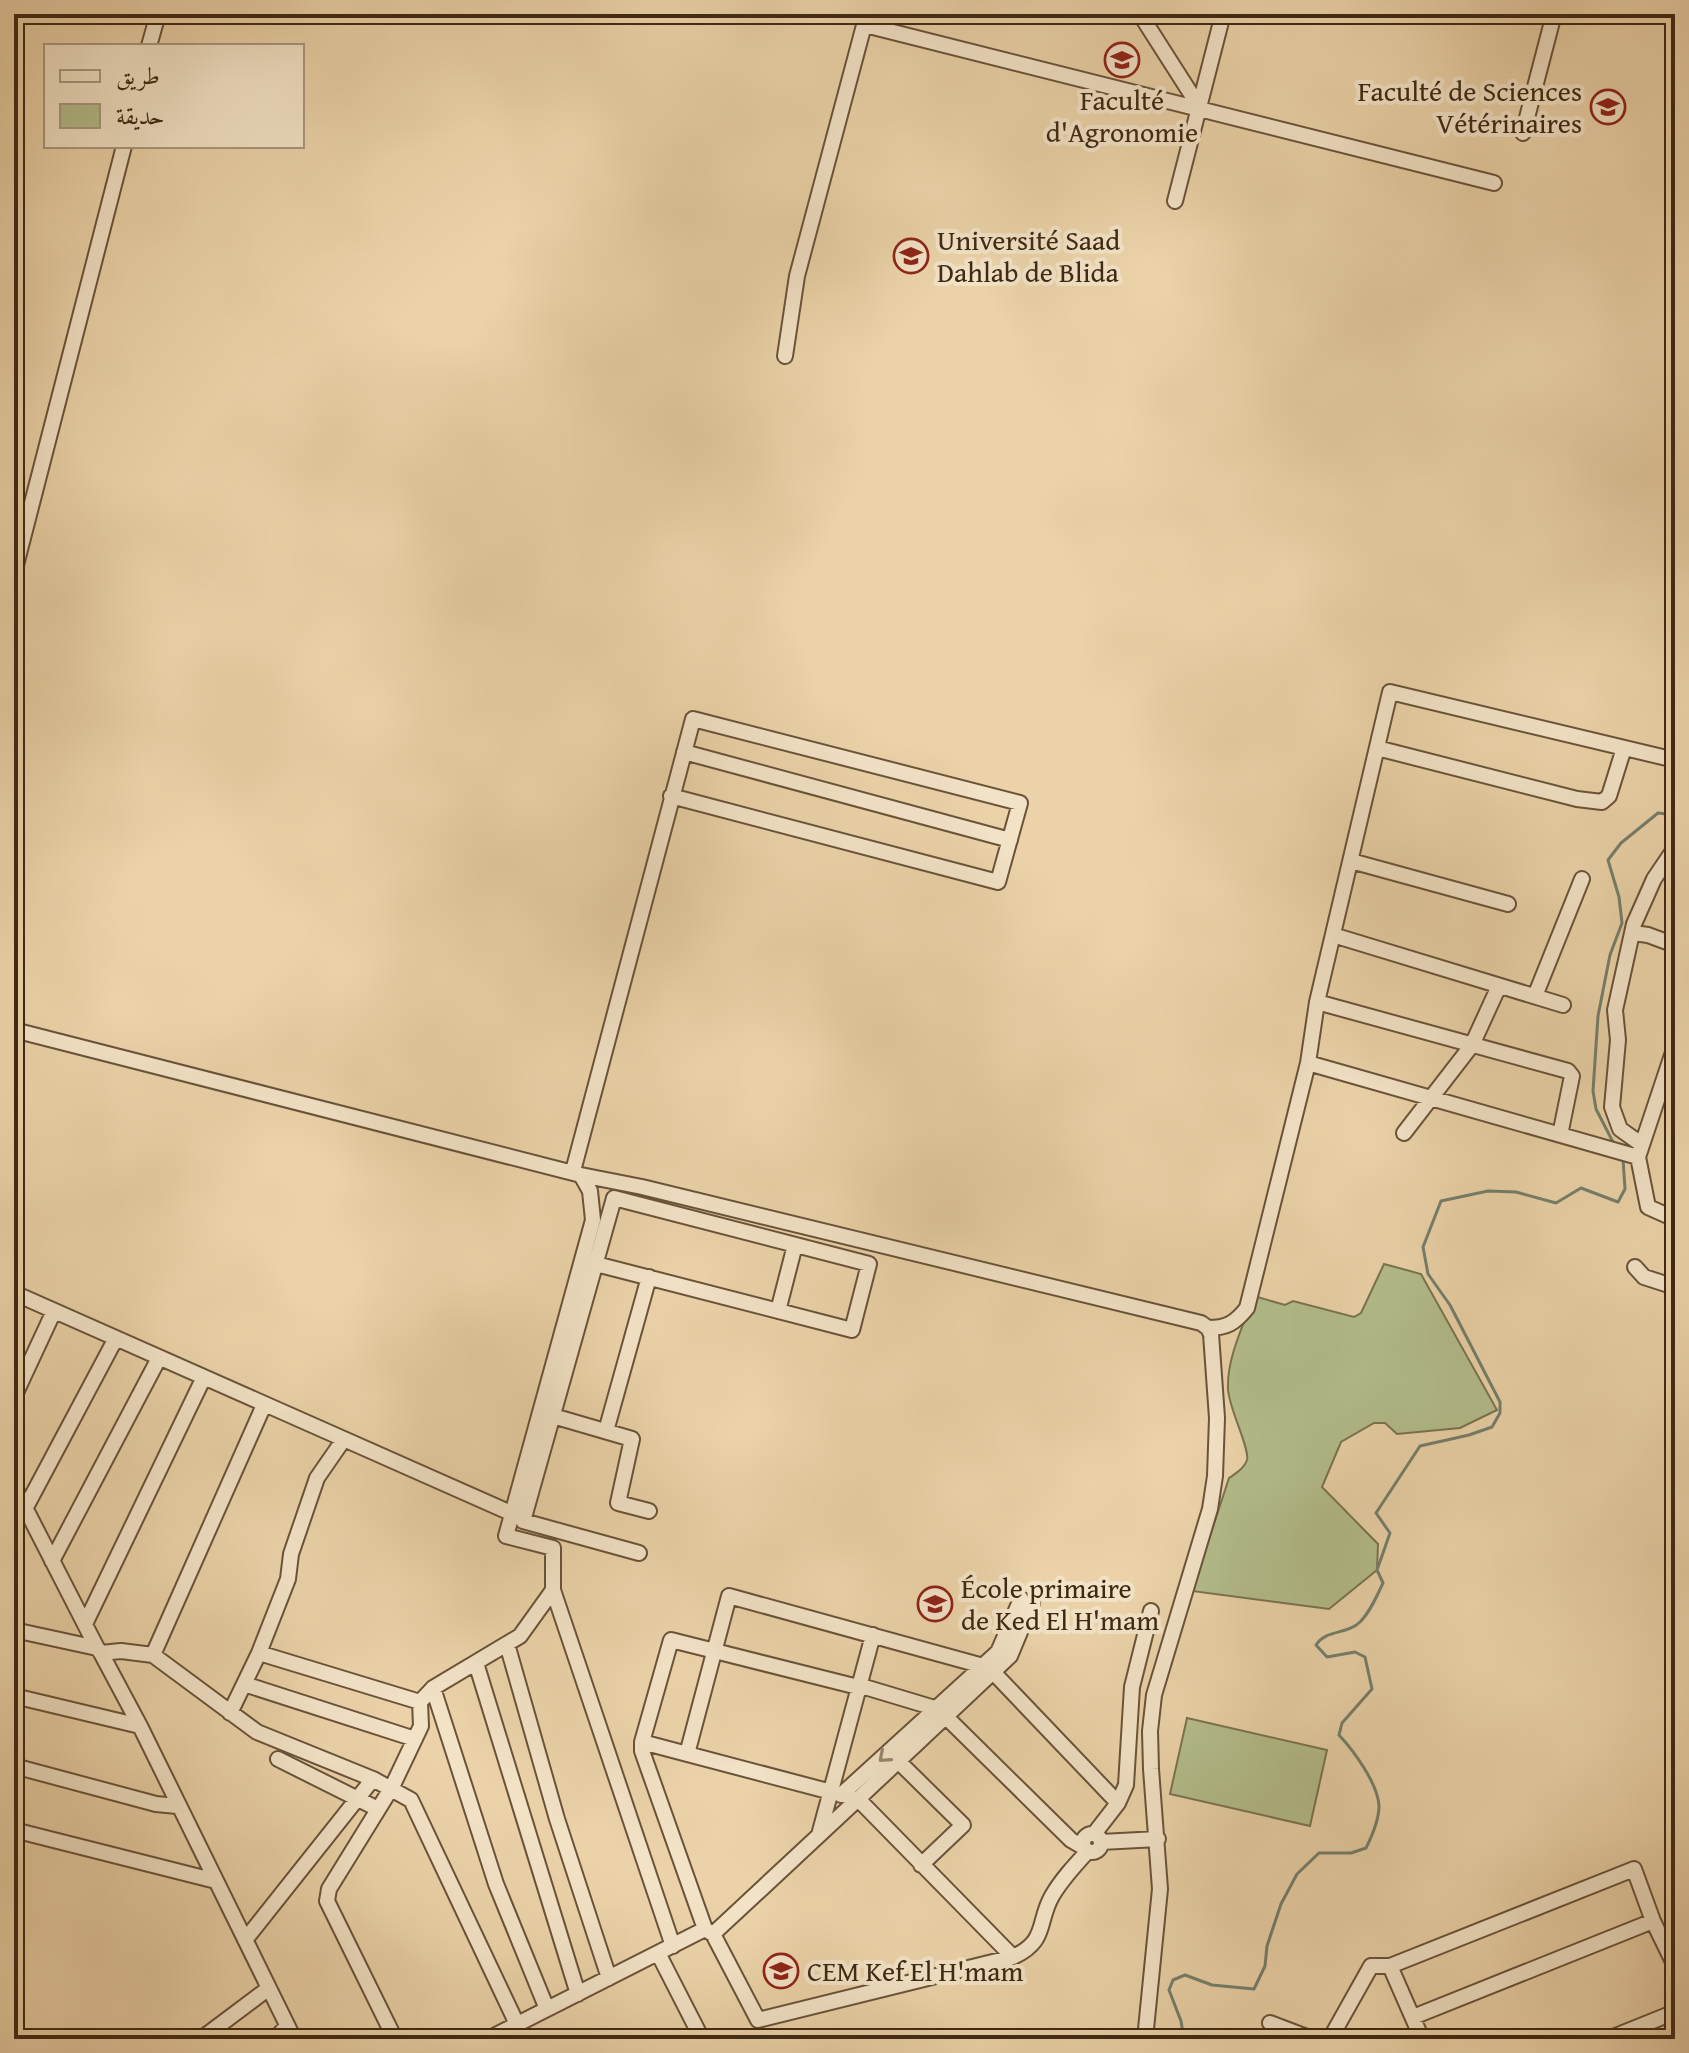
<svg xmlns="http://www.w3.org/2000/svg" width="1689" height="2053" font-family="'Gentium Book Plus',Amiri,serif">
  <style>
    .green { fill: #b3bd8b; stroke: #797350; stroke-width: 2 }
    .lines { fill: none; stroke-linecap: round; stroke-linejoin: round }
    .stream { stroke: #747f6c; stroke-width: 3 }
    .minor-casing { stroke: #6a5339; stroke-width: 18 }
    .minor { stroke: #f2e2c6; stroke-width: 14 }
    .oneway { stroke: #98866d }
    .labels { text-anchor: middle; stroke-width: 8; stroke-linejoin: round; paint-order: stroke }
    .poi-label { font-size: 28px; fill: #3f2914; stroke: #f2e2c6; text-anchor: start }
  </style>
  <rect width="100%" height="100%" fill="#ebd2a8"/>
  <filter id="stains"><feTurbulence type="fractalNoise" baseFrequency=".0025" numOctaves="4"/><feColorMatrix values="0 0 0 0 .2 0 0 0 0 .09 0 0 0 0 .02 0 0 0 .5 -.17"/></filter>
  <radialGradient id="worn" r=".72"><stop offset=".6" stop-color="#630" stop-opacity="0"/><stop offset="1" stop-color="#630" stop-opacity=".3"/></radialGradient>
  <path class="green" d="M1384,1264L1421,1274L1497,1410L1460,1428L1397,1434L1385,1423H1374L1341,1442L1322,1487L1378,1544L1377,1570L1329,1609L1192,1591L1229,1478C1236,1473 1244,1469 1247,1460C1250,1448 1228,1407 1228,1388C1227,1357 1244,1324 1254,1296L1285,1305L1293,1301L1354,1317L1361,1313Z
    M1187,1718L1327,1750L1310,1826L1170,1794Z"/>
  <g class="lines">
    <path class="stream" d="M1614,1144L1596,1109L1593,1091L1598,1016L1610,955L1622,923L1619,897L1608,860L1621,843L1658,813L1675,815
      M1184,2039L1181,2021L1169,1990L1173,1980L1185,1975L1212,1985L1254,1989L1265,1966L1267,1946L1281,1904L1297,1874L1319,1853H1351L1366,1848C1372,1836 1379,1820 1379,1806C1378,1784 1354,1751 1339,1735L1342,1723L1372,1689L1365,1657L1355,1652L1327,1657L1316,1645C1326,1629 1347,1635 1360,1622C1370,1612 1377,1596 1383,1583L1377,1570L1390,1533L1376,1513L1420,1446L1469,1435L1492,1427L1500,1413V1402L1450,1305L1428,1274L1423,1247L1441,1201L1488,1191L1516,1192L1556,1203L1581,1188L1618,1202L1625,1189L1623,1159"/>
    <g class="minor-casing">
      <path id="minor" d="M1140,14L1200,108
        M865,25L1494,183
        M149,46L158,14
        M1523,133L1554,14
        M1175,201L1223,14
        M785,356L797,276L867,14
        M14,573L124,146
        M1377,748L1577,799L1602,802L1609,796L1624,748
        M684,752L1010,840
        M1351,861L1508,904
        M1633,933L1648,935L1675,945
        M1333,935L1563,1005
        M1535,996L1582,879
        M1317,1002L1568,1071L1572,1076L1560,1135
        M14,1030L581,1175L642,1187L1201,1323L1208,1328L1211,1334L1217,1418L1215,1476L1210,1509L1154,1695L1150,1731L1151,1769L1160,1889L1145,2039
        M1675,1046L1638,1157L1648,1207L1675,1219
        M1308,1063L1638,1157
        M1404,1133L1472,1045L1499,986
        M1641,1144L1620,1129L1612,1107L1618,1040L1615,1010L1634,924L1654,879L1675,848
        M573,1171L693,719L1020,803L998,882L671,796
        M581,1175L590,1191L593,1220L506,1536L553,1548V1590L673,1946
        M596,1264L852,1330L869,1264L614,1198C584,1306 554,1414 523,1521L639,1553
        M1635,1267L1644,1277L1675,1287
        M14,1293L511,1513
        M778,1311L795,1245
        M1208,1328C1227,1328 1235,1323 1247,1308L1308,1063L1317,1002L1390,692L1675,760
        M14,1397L54,1311
        M553,1416L632,1439L618,1503L649,1511
        M606,1431L649,1277
        M14,1486L97,1648
        M25,1509L116,1338
        M52,1561L159,1358
        M85,1624L204,1377
        M14,1630L97,1648L101,1653L140,1726L294,2039
        M507,1644L557,1819L609,1978
        M101,1653L121,1651L153,1655L257,1732L373,1779L411,1800L524,2039
        M259,1653L420,1702L433,1688L520,1636L553,1590
        M153,1655L264,1405
        M476,1663L578,1994
        M244,1684L415,1739
        M858,1685L938,1709L1071,1840L1083,1847
        M433,1688L496,1884L547,2009
        M14,1696L140,1726
        M230,1713L259,1653L288,1579L291,1554L317,1478L344,1439
        M642,1742L858,1799L1010,1656L1032,1603
        M687,1754L729,1596L983,1666L993,1672L1118,1803
        M278,1759L378,1809
        M899,1762L963,1825L921,1865
        M14,1766L156,1804L177,1806
        M841,1795L998,1652L1021,1599
        M14,1830L216,1881
        M1083 1843a9 9 0 1 1 18 0a9 9 0 1 1-18 0Z
        M1094,1834L1118,1803L1126,1785L1132,1687L1151,1611
        M819,1835L873,1635
        M1101,1842L1158,1839
        M705,1929L642,1751V1742L671,1640L858,1687
        M713,1934L858,1799L1013,1957
        M245,1940L373,1779
        M658,1953L702,2039
        M1390,1966L1422,2039
        M1413,2017L1653,1921
        M1270,2023L1312,2039
        M201,2039L269,1988
        M275,2039L287,2026
        M395,2039L327,1901L329,1889L392,1787L421,1726L420,1702
        M488,2039L705,1929L713,1934L758,2020L1013,1957C1048,1941 1037,1922 1052,1896C1062,1879 1075,1865 1088,1851
        M1330,2039L1371,1966H1390L1634,1869L1653,1921L1675,1966
        M1608,2039L1675,2012"/>
    </g>
    <use href="#minor" class="minor"/>
  </g>
  <defs><path id="oneway-chevron" d="M-2-3.5L2.5 0L-2 3.5" fill="none" stroke-width="1.6" stroke-linecap="round" stroke-linejoin="round" transform="scale(2)"/></defs>
  <use class="oneway" href="#oneway-chevron" transform="translate(884 1757) rotate(139)"/>
  <defs>
    <g id="university-ring" transform="scale(1.8)"><circle r="9.5" fill="#f2e2c6" stroke="#8f2418" stroke-width="1.5"/><path d="M0-5L7-2L0 1L-7-2ZM-4 1L0 2.5L4 1V4Q0 6-4 4Z" fill="#8f2418"/></g>
    <g id="school-ring" transform="scale(1.8)"><circle r="9.5" fill="#f2e2c6" stroke="#8f2418" stroke-width="1.5"/><path d="M0-5L7-2L0 1L-7-2ZM-4 1L0 2.5L4 1V4Q0 6-4 4Z" fill="#8f2418"/></g>
  </defs>
  <g fill-rule="evenodd">
    <use href="#university-ring" x="1122" y="60"/>
    <use href="#university-ring" x="1608" y="107"/>
    <use href="#university-ring" x="911" y="256"/>
    <use href="#school-ring" x="935" y="1604"/>
    <use href="#school-ring" x="781" y="1971"/>
  </g>
  <g class="labels">
    <g class="poi-label">
      <text x="1582" y="101" text-anchor="end">Faculté de Sciences<tspan x="1582" dy="32">Vétérinaires</tspan></text>
      <text x="1122" y="110" text-anchor="middle">Faculté<tspan x="1122" dy="32">d'Agronomie</tspan></text>
      <text x="937" y="250">Université Saad<tspan x="937" dy="32">Dahlab de Blida</tspan></text>
      <text x="961" y="1598">École primaire<tspan x="961" dy="32">de Ked El H'mam</tspan></text>
      <text x="807" y="1981">CEM Kef El H'mam</text>
    </g>
  </g>
  <rect width="1689" height="2053" fill="none" stroke="#ebd2a8" stroke-width="48"/>
  <rect x="16" y="16" width="1657" height="2021" fill="none" stroke="#3f2914" stroke-width="4"/>
  <rect x="24" y="24" width="1641" height="2005" fill="none" stroke="#3f2914" stroke-width="2"/>
  <rect x="44" y="44" width="260" height="104" fill="#f2e2c6" stroke="#aa987f" stroke-width="2"/>
  <rect x="60" y="70" width="40" height="12" fill="#f2e2c6" stroke="#aa987f" stroke-width="2"/>
  <text x="116" y="84" font-size="24" fill="#3f2914">طريق</text>
  <rect x="60" y="104" width="40" height="24" fill="#b3bd8b" stroke="#aa987f" stroke-width="2"/>
  <text x="116" y="124" font-size="24" fill="#3f2914">حديقة</text>
  <rect width="100%" height="100%" filter="url(#stains)"/>
  <rect width="100%" height="100%" fill="url(#worn)"/>
</svg>
